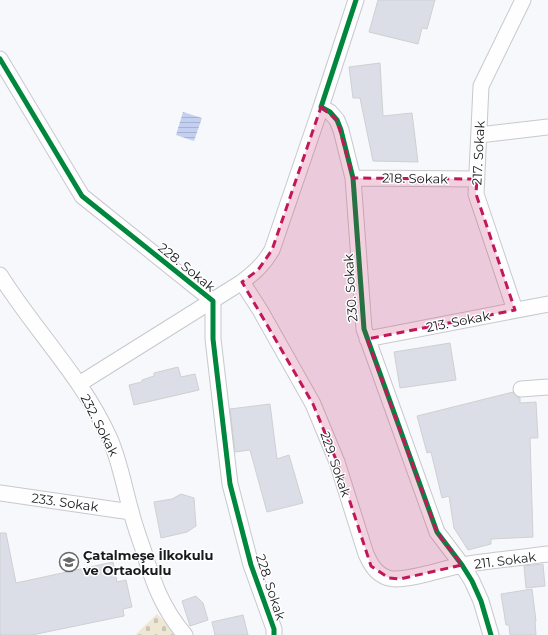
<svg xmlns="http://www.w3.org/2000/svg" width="548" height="635" font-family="Montserrat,sans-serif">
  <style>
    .cemetery { fill: url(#cemetery-stones) }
    .water { fill: url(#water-rules) }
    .building { fill: #dbdee6; stroke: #ced0d3 }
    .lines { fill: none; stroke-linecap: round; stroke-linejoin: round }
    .street-casing { stroke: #c8c9cd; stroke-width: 17 }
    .street { stroke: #fefeff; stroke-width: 15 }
    .cycleway-casing { stroke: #fff; stroke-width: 8 }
    .cycleway { stroke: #00873e; stroke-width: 5 }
    .marked { fill: #c2185b; fill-opacity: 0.2; stroke: #c2185b; stroke-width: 3; stroke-dasharray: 8 5; stroke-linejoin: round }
    .labels { text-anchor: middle; stroke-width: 3; stroke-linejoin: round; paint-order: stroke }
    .street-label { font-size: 13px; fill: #191a1c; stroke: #fff }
    .poi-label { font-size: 13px; font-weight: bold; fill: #191a1c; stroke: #fff; text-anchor: start }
  </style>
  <defs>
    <pattern id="cemetery-stones" width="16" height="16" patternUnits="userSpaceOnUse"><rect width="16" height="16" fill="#ede7d4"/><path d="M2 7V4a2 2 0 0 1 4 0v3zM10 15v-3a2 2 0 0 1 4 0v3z" fill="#cbc6b5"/></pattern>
    <pattern id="water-rules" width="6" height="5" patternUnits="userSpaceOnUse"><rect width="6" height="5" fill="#c4d0f1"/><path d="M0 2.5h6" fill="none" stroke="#a8b2ce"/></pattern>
  </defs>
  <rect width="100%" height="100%" fill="#f6f8fc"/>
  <path class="cemetery" d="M157,614L178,635H135Z"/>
  <path class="water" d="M183,112L202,118L194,141L176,135Z"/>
  <path class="building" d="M378,0H435L427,29L422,28L418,44L369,32Z
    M380,63L383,116L412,113L418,162L373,161L360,98H353L349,67Z
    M450,343L456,380L400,388L394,352Z
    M178,367L181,377L195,374L199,390L134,405L129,385L142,382V380L154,376V373Z
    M513,392L517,397L520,398V403L536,402L538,438H530L533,537L491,539V544L468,550L454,528L449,496L442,498L431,452L427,453L417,416Z
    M270,404L277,459L289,455L303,503L267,512L250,450L235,452L230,409Z
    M181,494L194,498L196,526L187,532L161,538L154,502L172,499Z
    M0,533H6L16,583L113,562L117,582L126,580L132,607L123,609L124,616L32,635H0Z
    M543,564L545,586L526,588L524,566Z
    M532,589L536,621H535L536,635H510L509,625H506L501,594Z
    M196,596L203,603L208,620L190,626L182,601Z
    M243,615L248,635H215L212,622Z"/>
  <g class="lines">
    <g class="street-casing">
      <path id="street" d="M356,0L321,107L330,112L337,120L341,130L353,178L364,329L437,532L462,565L472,581L481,601L491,635
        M0,59L82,196L213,301V339L230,484L251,565L274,629V635
        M479,135L548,127
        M353,178L477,179
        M0,275C35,331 83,378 110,439C120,462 124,487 131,511C134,524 139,537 143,549C153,582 162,608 185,635
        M242,282L260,310L313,404L337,462L366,554C371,565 376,574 388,578C404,583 444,568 463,565C491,560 520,558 548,554
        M515,310L476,194L481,86L523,0
        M367,339L548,304
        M79,384L242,282C255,272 264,264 272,250L321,107
        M521,389L548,387
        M0,493L131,512"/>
    </g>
    <use href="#street" class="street"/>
    <g class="cycleway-casing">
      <path id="cycleway" d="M356,0L321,107L330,112L337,120L341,130L353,178L364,329L437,532L462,565L472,581L481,601L491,635
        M0,59L82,196L213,301V339L230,484L251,565L274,629V635"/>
    </g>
    <use href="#cycleway" class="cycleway"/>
  </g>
  <path class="marked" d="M321,107L337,120L353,178L477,179L476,194L515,310L367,339L437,532L462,565L400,579L389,578L371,566L337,462L313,404L242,282L258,270L272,250Z"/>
  <defs>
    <g id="school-ring" transform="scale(1)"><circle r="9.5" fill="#fff" stroke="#66686a" stroke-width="1.5"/><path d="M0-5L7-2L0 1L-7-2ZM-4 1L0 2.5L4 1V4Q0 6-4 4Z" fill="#66686a"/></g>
  </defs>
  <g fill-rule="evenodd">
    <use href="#school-ring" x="69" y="562"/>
  </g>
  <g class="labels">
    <g class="street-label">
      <text transform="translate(478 153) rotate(-87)" y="5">217. Sokak</text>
      <text transform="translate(415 178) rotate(1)" y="5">218. Sokak</text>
      <text transform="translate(187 267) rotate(39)" y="5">228. Sokak</text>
      <text transform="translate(350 288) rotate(-94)" y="5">230. Sokak</text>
      <text transform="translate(458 321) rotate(-11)" y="5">213. Sokak</text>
      <text transform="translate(100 425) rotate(63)" y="5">232. Sokak</text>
      <text transform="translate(336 464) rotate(71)" y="5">229. Sokak</text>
      <text transform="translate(65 502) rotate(8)" y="5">233. Sokak</text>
      <text transform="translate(505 560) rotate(-7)" y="5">211. Sokak</text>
      <text transform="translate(271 587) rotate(72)" y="5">228. Sokak</text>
    </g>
    <g class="poi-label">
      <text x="83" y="560">Çatalmeşe İlkokulu<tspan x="83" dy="15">ve Ortaokulu</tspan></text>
    </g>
  </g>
</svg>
